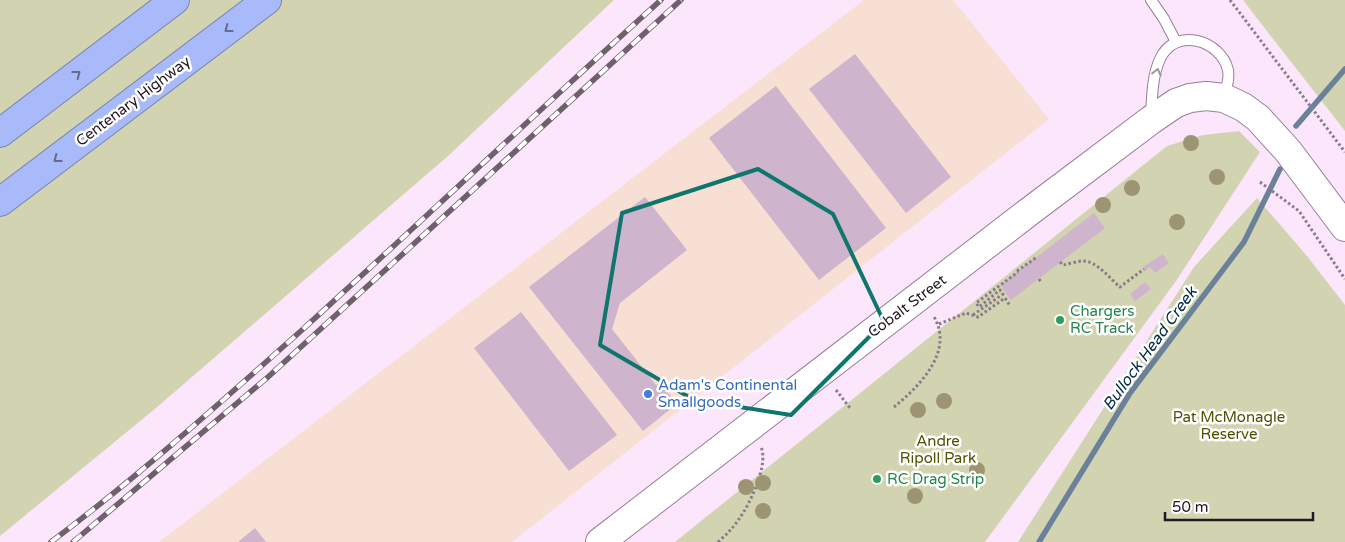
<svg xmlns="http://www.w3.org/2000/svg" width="1345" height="542" font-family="'Varela Round',sans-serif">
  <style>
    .industrial { fill: #f7dfd4 }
    .green { fill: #d2d4b1 }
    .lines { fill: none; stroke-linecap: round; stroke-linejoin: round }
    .stream { stroke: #6b819a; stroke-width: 5.5 }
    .building { fill: #ceb4cd }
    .lane-casing { stroke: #987f98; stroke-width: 12 }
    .secondary-casing { stroke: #987f98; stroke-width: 30 }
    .highway-casing { stroke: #7982ae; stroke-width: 30 }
    .path { stroke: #8a7b8a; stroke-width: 3; stroke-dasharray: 2.5 2.5; stroke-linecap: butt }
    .lane { stroke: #fff; stroke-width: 10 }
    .secondary { stroke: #fff; stroke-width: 28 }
    .highway { stroke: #a8baf9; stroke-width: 28 }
    .rail-casing { stroke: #6f606e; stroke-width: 5.5 }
    .rail { stroke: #fff; stroke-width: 4; stroke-dasharray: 11; stroke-linecap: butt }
    .tree { fill: #9d9473 }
    .oneway { stroke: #666a8e }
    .oneway2 { stroke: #9c989c }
    .marked { fill: none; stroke: #0f766e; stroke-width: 4; stroke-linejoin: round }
    .leisure-dot { fill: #2e9e5b; stroke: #fff; stroke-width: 2 }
    .shop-dot { fill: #3f7fe0; stroke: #fff; stroke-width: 2 }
    .labels { text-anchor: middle; stroke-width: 5; stroke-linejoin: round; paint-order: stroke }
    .street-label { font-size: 15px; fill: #231923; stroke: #fff }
    .leisure-label { font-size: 15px; fill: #27864d; stroke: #fff; text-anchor: start }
    .shop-label { font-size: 15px; fill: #366cbe; stroke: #fff; text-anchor: start }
    .park-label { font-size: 15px; fill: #505103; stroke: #fff }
    .water-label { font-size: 16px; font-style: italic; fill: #022b4b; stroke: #fff }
  </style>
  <rect width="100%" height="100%" fill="#fce6fb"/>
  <path class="industrial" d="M864,0H953L1049,119L512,542H159Z"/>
  <path class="green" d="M0,0H614L448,156L156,408L0,536Z
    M1243,0H1345V131L1256,17Z
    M1239,131L1260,152L1176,281L985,542H675L1167,146L1203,135Z
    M1257,198L1307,256L1345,305V542H1018L1194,267Z"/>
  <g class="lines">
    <path class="stream" d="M1296,126L1345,69
      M1039,542L1130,393L1244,242L1280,169"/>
  </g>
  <path class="building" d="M855,54L951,177L906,213L809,89Z
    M776,86L886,228L819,280L709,138Z
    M645,197L687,250L620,303L612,329L656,385L660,382L677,404L643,431L529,287Z
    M1094,213L1105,228L1011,300L1000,285Z
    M1163,254L1169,263L1155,273L1150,267L1145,271L1143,267Z
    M1145,282L1151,289L1135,301L1130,294Z
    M521,312L617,435L569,471L474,348Z
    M255,528L266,542H238Z"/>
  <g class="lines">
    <g class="lane-casing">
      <path id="lane" d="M1151,0L1164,19L1176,42
        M1151,117C1152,98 1152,76 1160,59C1175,26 1221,40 1228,70C1230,79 1226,89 1224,97"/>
    </g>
    <g class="secondary-casing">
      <path id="secondary" d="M600,542L1030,211L1151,120L1176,103L1190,98L1206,96L1224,98L1243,107L1258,118L1288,151L1345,227"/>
    </g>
    <g class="highway-casing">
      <path id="highway" d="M0,133L175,0
        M0,202L267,0"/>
    </g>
    <path class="path" d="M1230,0L1345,152
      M1260,182L1299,211L1345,279
      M1060,262L1063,265C1069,264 1077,261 1083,261C1097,261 1110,279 1120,287L1144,269
      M1017,271L1037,257
      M1039,279L1041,282
      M973,315L1003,294L1000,290L979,307L976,303L1018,272
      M939,324L966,313L978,317L1005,298L1010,306
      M836,390L850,408
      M894,407C921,385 955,350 933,315
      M718,542C726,535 733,528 739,519C750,504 769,464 761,447"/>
    <use href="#lane" class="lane"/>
    <use href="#secondary" class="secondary"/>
    <use href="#highway" class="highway"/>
    <g class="rail-casing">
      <path id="rail" d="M51,542C139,476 220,403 302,330C422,221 540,109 661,0
        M73,542L268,377L681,0"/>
    </g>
    <use href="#rail" class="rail"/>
  </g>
  <g class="tree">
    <circle cx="1191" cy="143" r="8"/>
    <circle cx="1217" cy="177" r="8"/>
    <circle cx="1132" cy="188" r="8"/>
    <circle cx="1103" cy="205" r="8"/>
    <circle cx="1177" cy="222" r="8"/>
    <circle cx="944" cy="401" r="8"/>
    <circle cx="918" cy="410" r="8"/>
    <circle cx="977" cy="470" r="8"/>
    <circle cx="763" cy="483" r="8"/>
    <circle cx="746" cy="487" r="8"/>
    <circle cx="915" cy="496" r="8"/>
    <circle cx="763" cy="511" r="8"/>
  </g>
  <defs><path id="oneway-chevron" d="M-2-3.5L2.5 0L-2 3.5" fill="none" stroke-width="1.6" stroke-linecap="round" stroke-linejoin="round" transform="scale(1.25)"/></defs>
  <g class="oneway">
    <use href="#oneway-chevron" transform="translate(228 29) rotate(143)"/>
    <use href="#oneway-chevron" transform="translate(77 74) rotate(-37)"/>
    <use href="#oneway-chevron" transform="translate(57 159) rotate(143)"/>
  </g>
  <use class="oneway2" href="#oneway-chevron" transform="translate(1157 72) rotate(-76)"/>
  <path class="marked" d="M758,169L833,214L884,322L791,415L694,400L600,345L622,213Z"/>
  <g class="leisure-dot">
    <circle cx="1060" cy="320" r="5"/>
    <circle cx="877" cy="479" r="5"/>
  </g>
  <circle class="shop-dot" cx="648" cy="394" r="5"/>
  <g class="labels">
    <g class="street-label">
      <text transform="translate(133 101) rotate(-37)" y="5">Centenary Highway</text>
      <text transform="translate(907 306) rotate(-37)" y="5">Cobalt Street</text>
    </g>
    <g class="leisure-label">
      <text x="1070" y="316">Chargers<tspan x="1070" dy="17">RC Track</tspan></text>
      <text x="887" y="484">RC Drag Strip</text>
    </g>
    <g class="shop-label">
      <text x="658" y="390">Adam's Continental<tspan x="658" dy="17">Smallgoods</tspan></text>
    </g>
    <g class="park-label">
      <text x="1229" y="422">Pat McMonagle<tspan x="1229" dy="17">Reserve</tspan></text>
      <text x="938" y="446">Andre<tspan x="938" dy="17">Ripoll Park</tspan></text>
    </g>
    <g class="water-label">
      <text transform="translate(1149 348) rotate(-54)" y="6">Bullock Head Creek</text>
    </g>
  </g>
  <path d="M1165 512v8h148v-8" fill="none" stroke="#231923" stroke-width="2.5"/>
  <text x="1172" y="512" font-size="15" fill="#231923" stroke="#ffffff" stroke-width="4" paint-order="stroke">50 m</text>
</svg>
